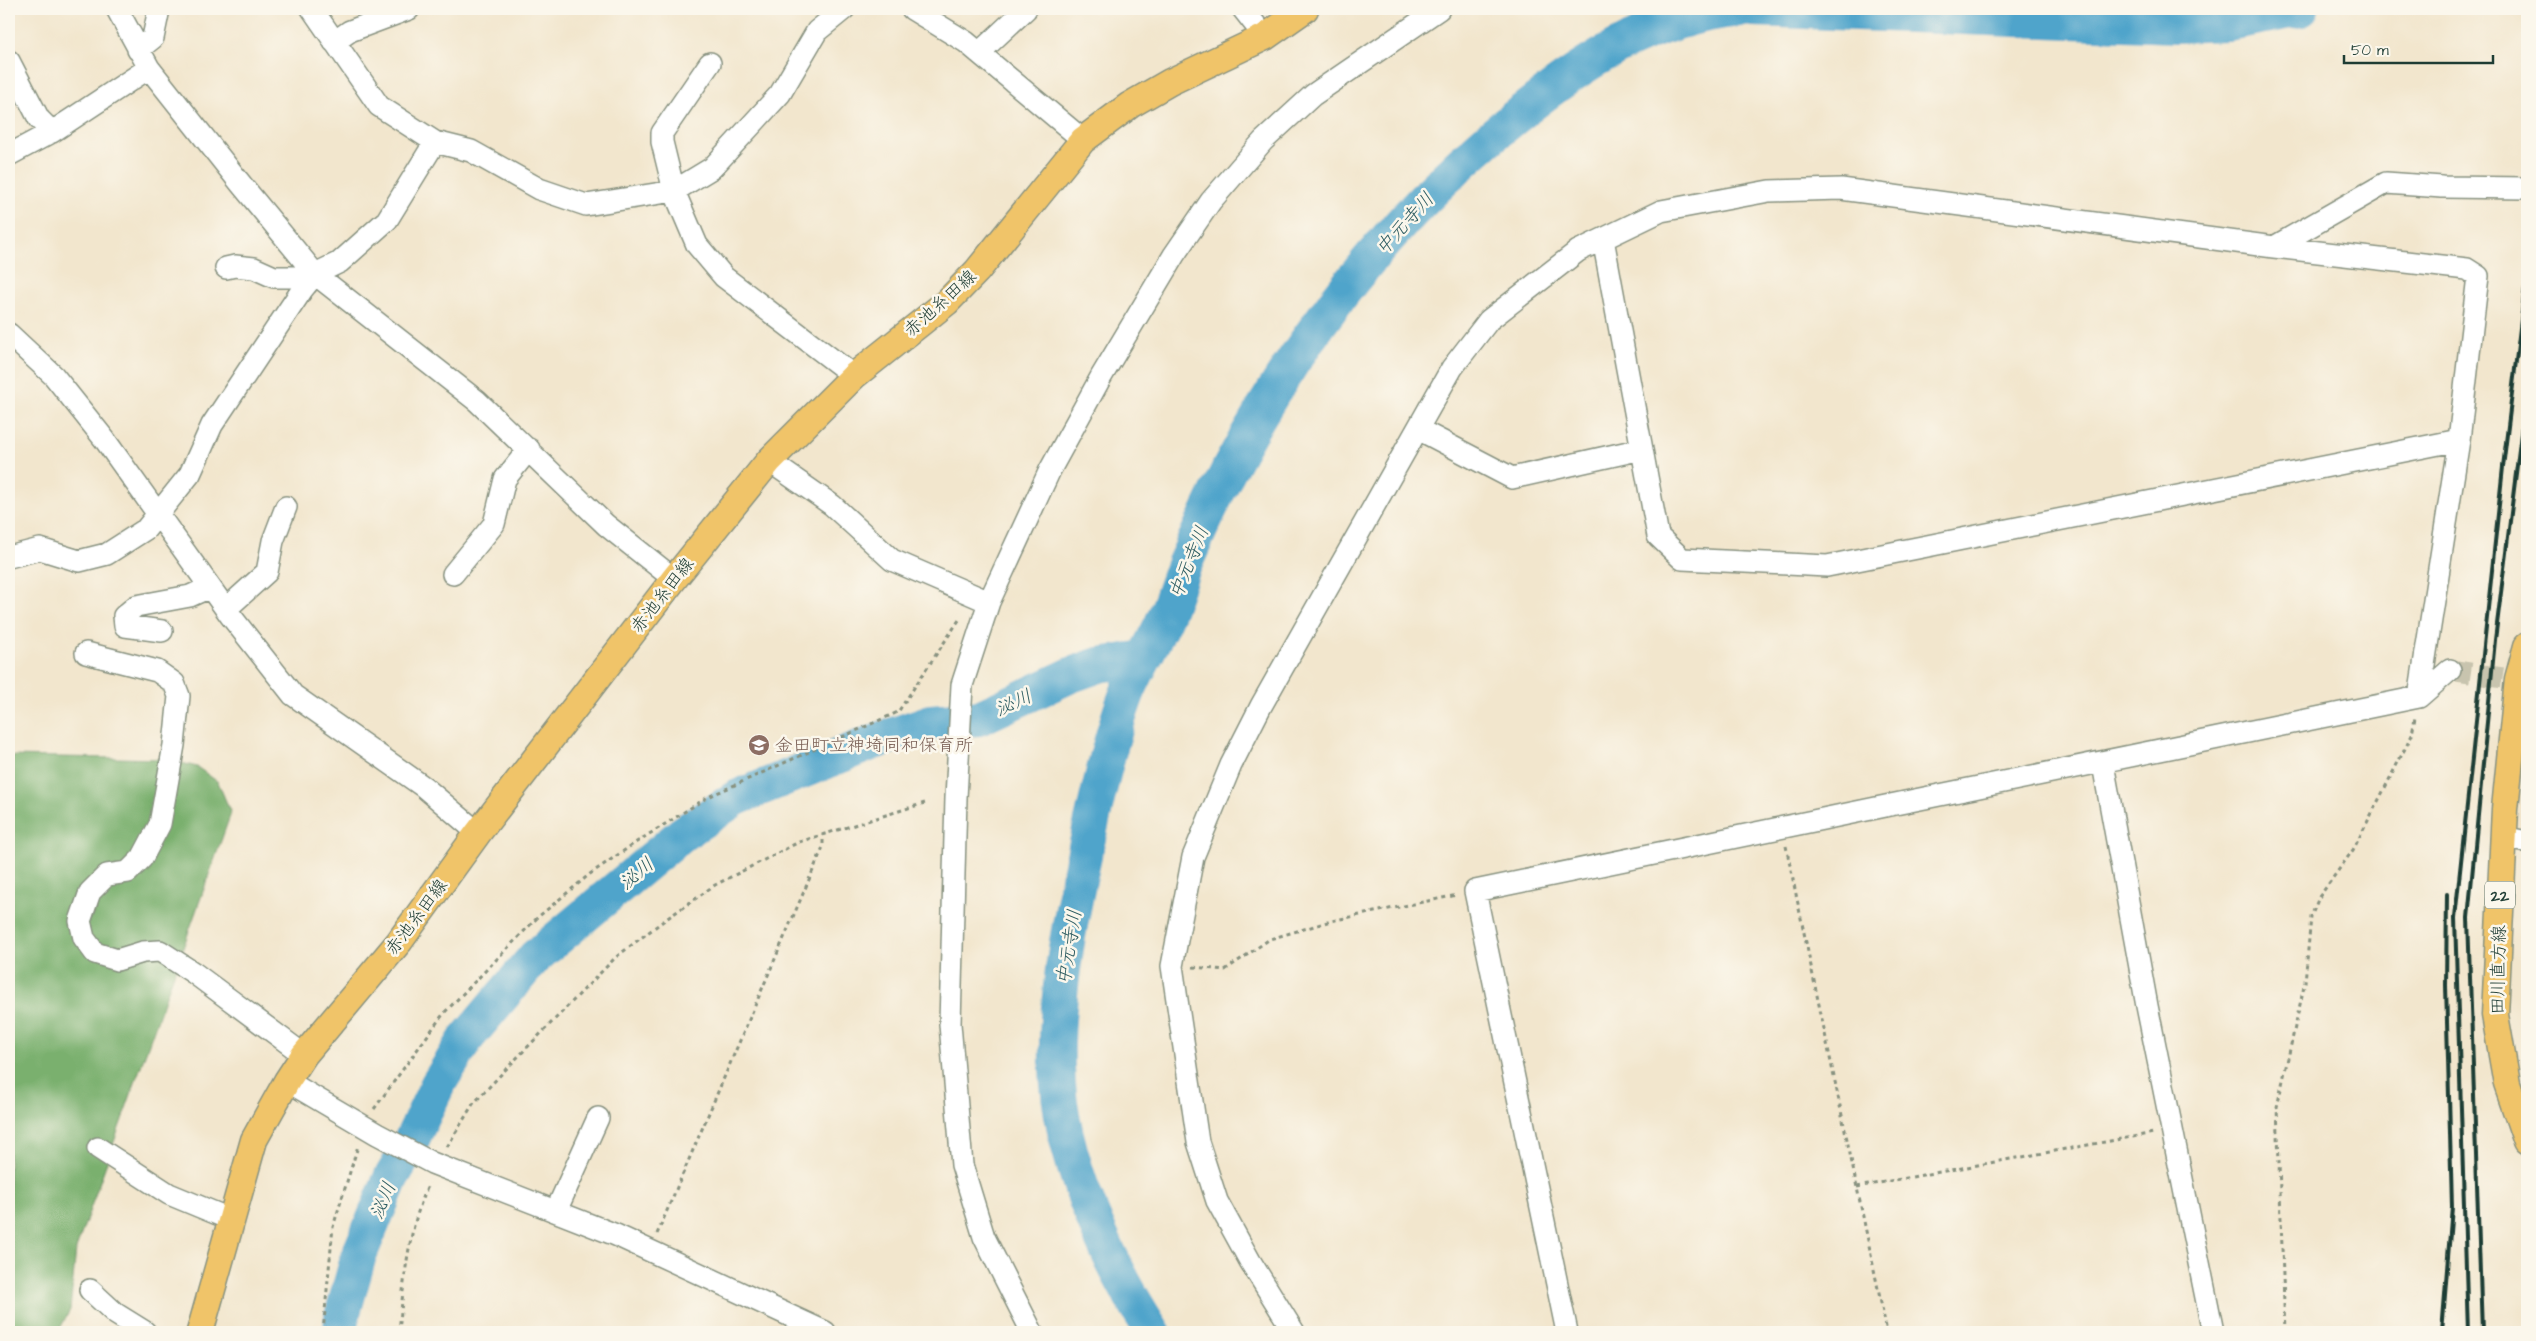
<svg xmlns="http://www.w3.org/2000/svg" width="2536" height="1341" font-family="'Architects Daughter','Klee One',sans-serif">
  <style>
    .forest { fill: #7ab06e; stroke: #4c7651 }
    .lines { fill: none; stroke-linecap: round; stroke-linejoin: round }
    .stream { stroke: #4fa4cb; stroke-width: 6 }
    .river { stroke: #4fa4cb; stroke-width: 36 }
    .minor-tunnel { stroke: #c8c4ae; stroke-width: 21; stroke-dasharray: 21 11; stroke-linecap: butt }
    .minor-casing { stroke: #889280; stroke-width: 24 }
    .major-casing { stroke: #889280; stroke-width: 29 }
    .path { stroke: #889280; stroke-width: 3; stroke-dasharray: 4 4; stroke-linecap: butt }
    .minor { stroke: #fff; stroke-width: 21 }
    .major { stroke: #f0c469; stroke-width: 26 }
    .rail { stroke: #1f3d34; stroke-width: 4 }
    .labels { text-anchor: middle; stroke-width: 5; stroke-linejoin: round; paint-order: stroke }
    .shield { fill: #fbf7ec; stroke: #61756b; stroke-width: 1 }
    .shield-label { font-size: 16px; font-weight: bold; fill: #1f3d34 }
    .street-label { font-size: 18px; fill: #1f3d34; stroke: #fbf7ec }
    .education-label { font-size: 18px; fill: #785e54; stroke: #fbf7ec; text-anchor: start }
    .water-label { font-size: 19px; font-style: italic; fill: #2d5c61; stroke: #fbf7ec }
  </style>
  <rect width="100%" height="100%" fill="#fbf7ec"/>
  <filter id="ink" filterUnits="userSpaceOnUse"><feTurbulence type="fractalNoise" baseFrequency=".02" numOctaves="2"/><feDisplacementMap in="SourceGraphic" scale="10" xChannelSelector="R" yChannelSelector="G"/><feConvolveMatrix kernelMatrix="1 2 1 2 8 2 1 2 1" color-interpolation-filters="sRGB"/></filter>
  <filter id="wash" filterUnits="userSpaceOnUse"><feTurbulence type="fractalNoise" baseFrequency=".0096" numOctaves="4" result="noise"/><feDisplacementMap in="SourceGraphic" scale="20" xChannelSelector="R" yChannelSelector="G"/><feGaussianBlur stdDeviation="1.12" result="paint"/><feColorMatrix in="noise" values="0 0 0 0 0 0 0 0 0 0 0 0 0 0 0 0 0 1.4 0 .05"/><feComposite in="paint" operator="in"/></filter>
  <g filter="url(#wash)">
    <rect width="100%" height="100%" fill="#f2e6cd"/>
    <path class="forest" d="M9,756L167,759L197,767L218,782L231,813L76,1249L70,1310L58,1332H9Z"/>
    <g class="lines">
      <path class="stream" d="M343,1323L351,1332"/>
      <path class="river" d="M1752,9L2176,25L2228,23L2301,9
        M341,1332L342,1316L359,1255L391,1178L404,1156L438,1084L466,1039L535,957L682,834L736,798L871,743L931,722L979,718L1071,675L1099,665L1144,658
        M1153,1332C1106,1260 1059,1155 1057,1067C1055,986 1073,904 1091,825C1101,783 1110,740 1125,699C1135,671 1152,646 1164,619C1172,602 1177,583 1184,565C1198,533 1213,501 1229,469C1299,337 1392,217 1509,122C1579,65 1646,19 1739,9"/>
    </g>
  </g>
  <g filter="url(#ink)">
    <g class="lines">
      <path class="minor-tunnel" d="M2450,670L2503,678"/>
      <g class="minor-casing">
        <path id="minor" d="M117,9L149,68L241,184L315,274L477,401L606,525L674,579
          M312,9L379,106L435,142L471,151L539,189L586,205L674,191L712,168L780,94L817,31L844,9
          M912,9L966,42L1083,140
          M1243,9L1265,37
          M334,42L350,31L409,9
          M138,50L153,38L159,9
          M979,53L1026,9
          M9,61L39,119L52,132
          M710,63L662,133V142L674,191L697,245L724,277L854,376
          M9,155L52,132L149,68
          M1603,239L1658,536L1682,559L1827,566L2459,440
          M2274,247L2386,183L2442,187L2527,188
          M226,268L235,266L254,268L274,277H294L307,284
          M9,334L54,376L105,440L230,615L293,695L424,787L478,833
          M1418,429L1512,478L1642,449
          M769,461L832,505L892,560L989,602
          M9,557L40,549L79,561L107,554L146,529L190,474L212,425L302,290L315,274L340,262L387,220L435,142
          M453,574L494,524L505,479L529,449
          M226,609L267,572L273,541L286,507
          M162,631L125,626L124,616L136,606L190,596L210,587
          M86,653L157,671L174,683L179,696L174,745L160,824L142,858L128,872L107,875L90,892L80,921L84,938L95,953L117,960L143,952L160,951L194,973L304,1055
          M2103,764L2147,1006L2213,1332
          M2503,837L2527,842
          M287,1081L377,1134L432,1163L616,1235L825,1332
          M98,1148L169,1194L232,1220
          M556,1211L598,1118
          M90,1290L116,1314L145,1332
          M1032,1332L984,1237L962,1165L950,1024L956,798L962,685L989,602L1050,470L1101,377L1174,255L1211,201L1263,141L1313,95L1439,9
          M1294,1332L1250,1261L1217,1201L1198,1142L1172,966L1193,857L1231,765L1261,706L1452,368L1489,320L1578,251L1661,211L1769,191L1841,189L2274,247L2467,269L2478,276L2459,440L2419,697
          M1567,1332L1475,891C1789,824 2105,763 2419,697L2450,670"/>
      </g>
      <g class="major-casing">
        <path id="major" d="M2527,646L2518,679L2505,809L2495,1015L2507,1084L2527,1142
          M200,1332L254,1140L287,1081L304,1055L399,942L478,833L674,579L769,461L854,376L947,302L977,271L1083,140L1130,105L1170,82L1265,37L1305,9"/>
      </g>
      <path class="path" d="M1786,846L1887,1332
        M1193,967L1225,970L1270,939L1331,921L1457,895
        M374,1109L444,1013L538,917L590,874L635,843L708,797L898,712L961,617
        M447,1147L473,1104L508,1067L616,957L662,922L715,885L799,842L928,802
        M1857,1187L2154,1133
        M657,1234L823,847V834
        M323,1332L333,1227L358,1146
        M399,1332C404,1282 407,1230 429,1184
        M2285,1332L2277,1107L2305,982L2311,917L2319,897L2353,850L2412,735L2415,717"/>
      <use href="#minor" class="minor"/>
      <use href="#major" class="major"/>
      <path class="rail" d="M2442,1332L2452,1207L2446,985L2447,894
        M2468,1332L2455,918L2503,467L2527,271
        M2482,1332L2468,918L2495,640L2527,386"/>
    </g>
  </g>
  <defs>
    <g id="school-disc" transform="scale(1.125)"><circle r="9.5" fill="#8d6e63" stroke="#fbf7ec"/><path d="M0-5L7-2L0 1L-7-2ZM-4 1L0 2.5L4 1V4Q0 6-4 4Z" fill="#fff"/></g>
  </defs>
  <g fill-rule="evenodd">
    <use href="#school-disc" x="759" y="745"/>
  </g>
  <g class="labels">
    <rect class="shield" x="2485" y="881.5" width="30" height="27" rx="4"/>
    <g class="shield-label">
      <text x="2500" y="901">22</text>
    </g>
    <g class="street-label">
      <text transform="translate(940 303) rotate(-42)" y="6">赤池糸田線</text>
      <text transform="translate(662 595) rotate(-52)" y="6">赤池糸田線</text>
      <text transform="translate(416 917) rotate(-53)" y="6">赤池糸田線</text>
      <text transform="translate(2498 970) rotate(-89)" y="6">田川直方線</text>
    </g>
    <g class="education-label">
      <text x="775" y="751">金田町立神埼同和保育所</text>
    </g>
    <g class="water-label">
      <text transform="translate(1404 223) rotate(-48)" y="7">中元寺川</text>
      <text transform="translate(1188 562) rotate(-68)" y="7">中元寺川</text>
      <text transform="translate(1013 702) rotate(-25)" y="7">泌川</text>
      <text transform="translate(636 873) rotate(-40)" y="7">泌川</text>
      <text transform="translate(1068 947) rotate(-81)" y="7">中元寺川</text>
      <text transform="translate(382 1200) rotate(-67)" y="7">泌川</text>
    </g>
  </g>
  <rect width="2536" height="1341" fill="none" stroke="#fbf7ec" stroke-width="30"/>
  <path d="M2344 55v8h149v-8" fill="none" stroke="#1f3d34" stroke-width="2.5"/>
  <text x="2351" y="55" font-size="15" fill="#1f3d34" stroke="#fbf7ec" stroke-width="4" paint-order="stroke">50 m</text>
</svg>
